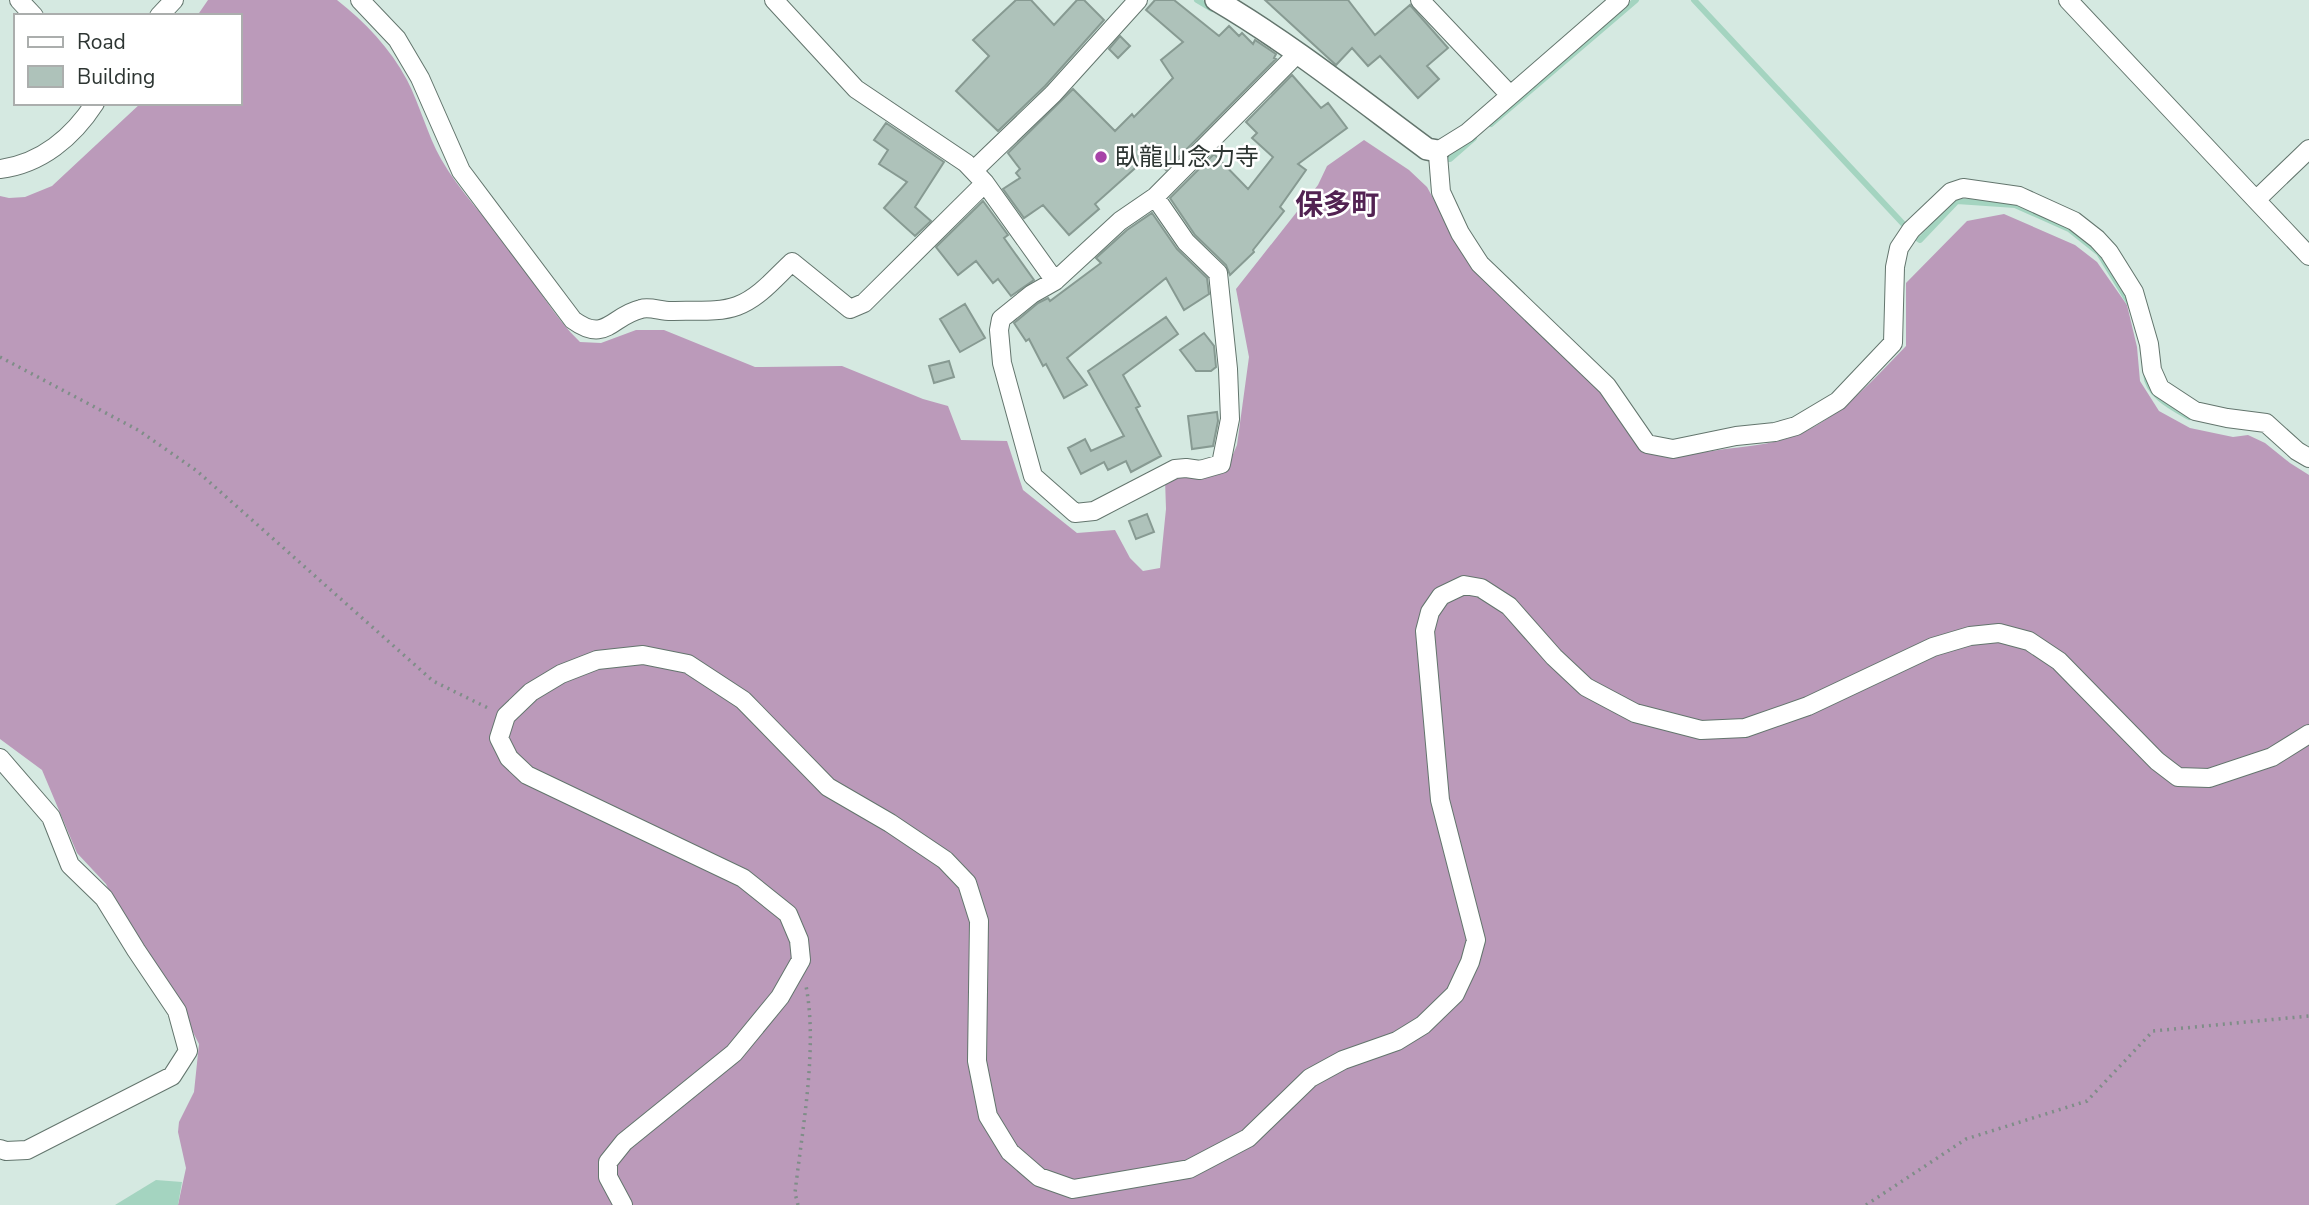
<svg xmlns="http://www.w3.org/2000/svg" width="2309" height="1205" font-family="'Nunito Sans','Noto Sans JP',sans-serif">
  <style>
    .forest { fill: #bb9aba }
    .water { fill: #a4d4c0 }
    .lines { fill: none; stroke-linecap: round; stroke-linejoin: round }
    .stream { stroke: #a4d4c0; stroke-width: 6 }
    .building { fill: #aec2ba; stroke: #879a92; stroke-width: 2 }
    .minor-casing { stroke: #63756d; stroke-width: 20 }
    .tertiary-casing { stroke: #63756d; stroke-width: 24 }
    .path { stroke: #7f8d88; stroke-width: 3.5; stroke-dasharray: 2 5; stroke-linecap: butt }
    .minor { stroke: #fff; stroke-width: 18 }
    .tertiary { stroke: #fff; stroke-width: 21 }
    .poi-dot { fill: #a743a8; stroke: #fff; stroke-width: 2.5 }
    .labels { text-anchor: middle; stroke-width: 5; stroke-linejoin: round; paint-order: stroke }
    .poi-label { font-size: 24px; fill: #2d3532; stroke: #fff; text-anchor: start }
    .quarter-label { font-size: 28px; font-weight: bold; fill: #522252; stroke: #fff }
  </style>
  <rect width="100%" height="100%" fill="#d5e9e1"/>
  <path class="forest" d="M208,0H337C365,22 390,48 407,80C420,105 427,134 441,159C459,191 487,219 509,248C533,279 552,315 580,342L601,343L636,330H664L755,367L842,366L923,399L948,406L961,440L1007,441L1023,490L1077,533L1115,530L1130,558L1143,571L1160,568L1166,509L1165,479L1225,473L1237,445L1249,357L1236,289L1318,185L1327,166L1364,140L1409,170L1427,187L1472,269L1521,312L1601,391L1640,450C1670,457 1695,454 1725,449C1743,447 1761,445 1778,441C1832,428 1869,384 1906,346V283L1967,221L2004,214L2075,245L2097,262L2127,305L2137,347L2140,381L2159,411L2190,428L2233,437L2248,435L2265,443L2290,463L2309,475V1205H178L186,1168L178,1132L179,1122L194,1092L199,1044L173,993L134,943L106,884L77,853L42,770L0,739V196L9,198L25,197L52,186L141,103H240V16H197Z"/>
  <path class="water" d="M156,1180L182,1182L178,1205H115Z"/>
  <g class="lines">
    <path class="stream" d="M1197,0L1212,9
      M1694,0L1907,228
      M1491,124L1636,0
      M1441,159H1450L1474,138
      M1917,238L1920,240L1957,201L2015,205L2069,229L2099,253L2130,304
      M2146,373C2147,395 2171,407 2189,417"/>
  </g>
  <path class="building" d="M1016,0H1031L1054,25L1077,0H1084L1104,20L1045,86L998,131L956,91L989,56L973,40Z
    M1155,0H1174L1219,36L1229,26L1239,36L1242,33L1253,44L1255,40L1276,54L1274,58L1276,59L1166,170L1151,154L1095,204L1099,209L1069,235L1043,205L1024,218L1003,189L1020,178L1016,173L1020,169L1008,153L1073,89L1115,131L1132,114L1134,117L1173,78L1161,60L1183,42L1146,10Z
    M1265,0H1348L1375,35L1410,5L1448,48L1427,66L1439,79L1418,98L1380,56L1368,66L1352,48L1336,65Z
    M1120,36L1130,46L1118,58L1109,49Z
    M1292,75L1321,108L1328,103L1347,128L1298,164L1306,170L1280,207L1284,211L1253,250L1254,252L1230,275L1226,265L1195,235L1170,198L1214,154L1248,189L1273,157L1252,138L1257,133L1246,122Z
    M886,123L944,162L915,207L931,221L915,236L884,208L907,182L879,164L888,150L874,140Z
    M983,201L1008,235L1004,238L1034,280L1011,296L998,279L993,283L976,261L958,275L936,247Z
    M1152,213L1177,249L1207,278L1209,294L1184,310L1166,278L1067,358L1087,385L1064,398L1046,364L1043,366L1029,339L1026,341L1014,323L1038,303L1048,298L1050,301L1101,263L1096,258L1127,230Z
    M965,304L985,338L960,352L940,319Z
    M1166,317L1178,334L1123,375L1140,406L1136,408L1161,456L1131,472L1126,461L1108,470L1104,462L1081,474L1068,448L1085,439L1091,451L1124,436L1088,371Z
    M1204,333L1214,346L1216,367L1211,371H1196L1180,350Z
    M949,361L954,377L934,383L929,366Z
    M1217,412L1218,421L1213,446L1192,449L1188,416Z
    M1147,514L1154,532L1136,539L1129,521Z"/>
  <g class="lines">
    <g class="minor-casing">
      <path id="minor" d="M19,0L34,16
        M360,0L397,39L420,78L461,171L573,320C606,344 611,316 641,309C650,306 663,312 673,311C693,310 718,313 737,306C759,298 776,277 792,262L850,309L864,303L985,183
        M774,0L856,89L966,163L985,183L1055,281L1120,221L1155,197L1298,53
        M1420,0L1509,94
        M1620,0L1467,133L1438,151V155L1441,192L1460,233L1480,264L1607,386L1647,444L1673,449L1736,436L1775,432L1796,426L1838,401L1893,343L1895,267L1899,248L1911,230L1951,192L1963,188L2019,196L2074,221L2097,239L2109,252L2134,292L2149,344L2152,370L2160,388L2195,411L2227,418L2266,423L2297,451L2309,458
        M2068,0L2256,200
        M159,16L174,0
        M2309,149L2256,200L2309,256
        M0,169C41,164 73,137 95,103
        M974,170L1053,94L1138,0
        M1055,281L1032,294L1001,319L999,330L1002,363L1033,476L1075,513L1094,511L1175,469L1186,468L1200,470L1221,464L1230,419L1228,369L1218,273L1186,242L1155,197
        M0,758L51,817L70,865L104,898L136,950L177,1011L188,1051L172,1076L27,1150L6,1151L0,1149
        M623,1205L608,1177V1162L624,1142L734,1053L780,997L801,960L799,940L788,914L743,878L527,775L509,758L499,738L506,716L531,692L561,674L597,660L643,655L688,664L743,700L828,787L890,823L945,860L967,883L979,921L977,1061L988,1116L1010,1152L1039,1177L1073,1189L1189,1169L1248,1138L1310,1078L1343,1060L1397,1041L1423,1025L1455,994L1470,962L1476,940L1440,800L1425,631L1430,612L1441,596L1464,585L1481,588L1509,606L1554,657L1586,687L1635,713L1701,730L1745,728L1808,706L1933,647L1970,636L1999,633L2029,641L2059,661L2157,761L2178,777L2209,778L2272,757L2309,734"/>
    </g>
    <g class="tertiary-casing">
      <path id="tertiary" d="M1216,0C1291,44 1358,98 1427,149L1438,151"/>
    </g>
    <path class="path" d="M0,357L138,430L197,471L433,681L490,709
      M798,1205L795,1193C802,1130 818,1048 806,986
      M1866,1205L1966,1139L2087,1101L2153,1031L2309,1016"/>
    <use href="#minor" class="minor"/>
    <use href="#tertiary" class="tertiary"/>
  </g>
  <circle class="poi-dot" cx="1101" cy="157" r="7"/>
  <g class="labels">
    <g class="poi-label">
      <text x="1115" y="165">臥龍山念力寺</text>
    </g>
    <g class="quarter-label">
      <text x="1337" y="214">保多町</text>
    </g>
  </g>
  <rect x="14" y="14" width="228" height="91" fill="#ffffff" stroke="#abaead" stroke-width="2"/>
  <rect x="28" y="37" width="35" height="10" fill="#ffffff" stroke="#abaead" stroke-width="2"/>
  <text x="77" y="49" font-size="21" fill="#2d3532">Road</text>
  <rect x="28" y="66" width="35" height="21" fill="#aec2ba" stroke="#abaead" stroke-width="2"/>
  <text x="77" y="84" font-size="21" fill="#2d3532">Building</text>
</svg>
